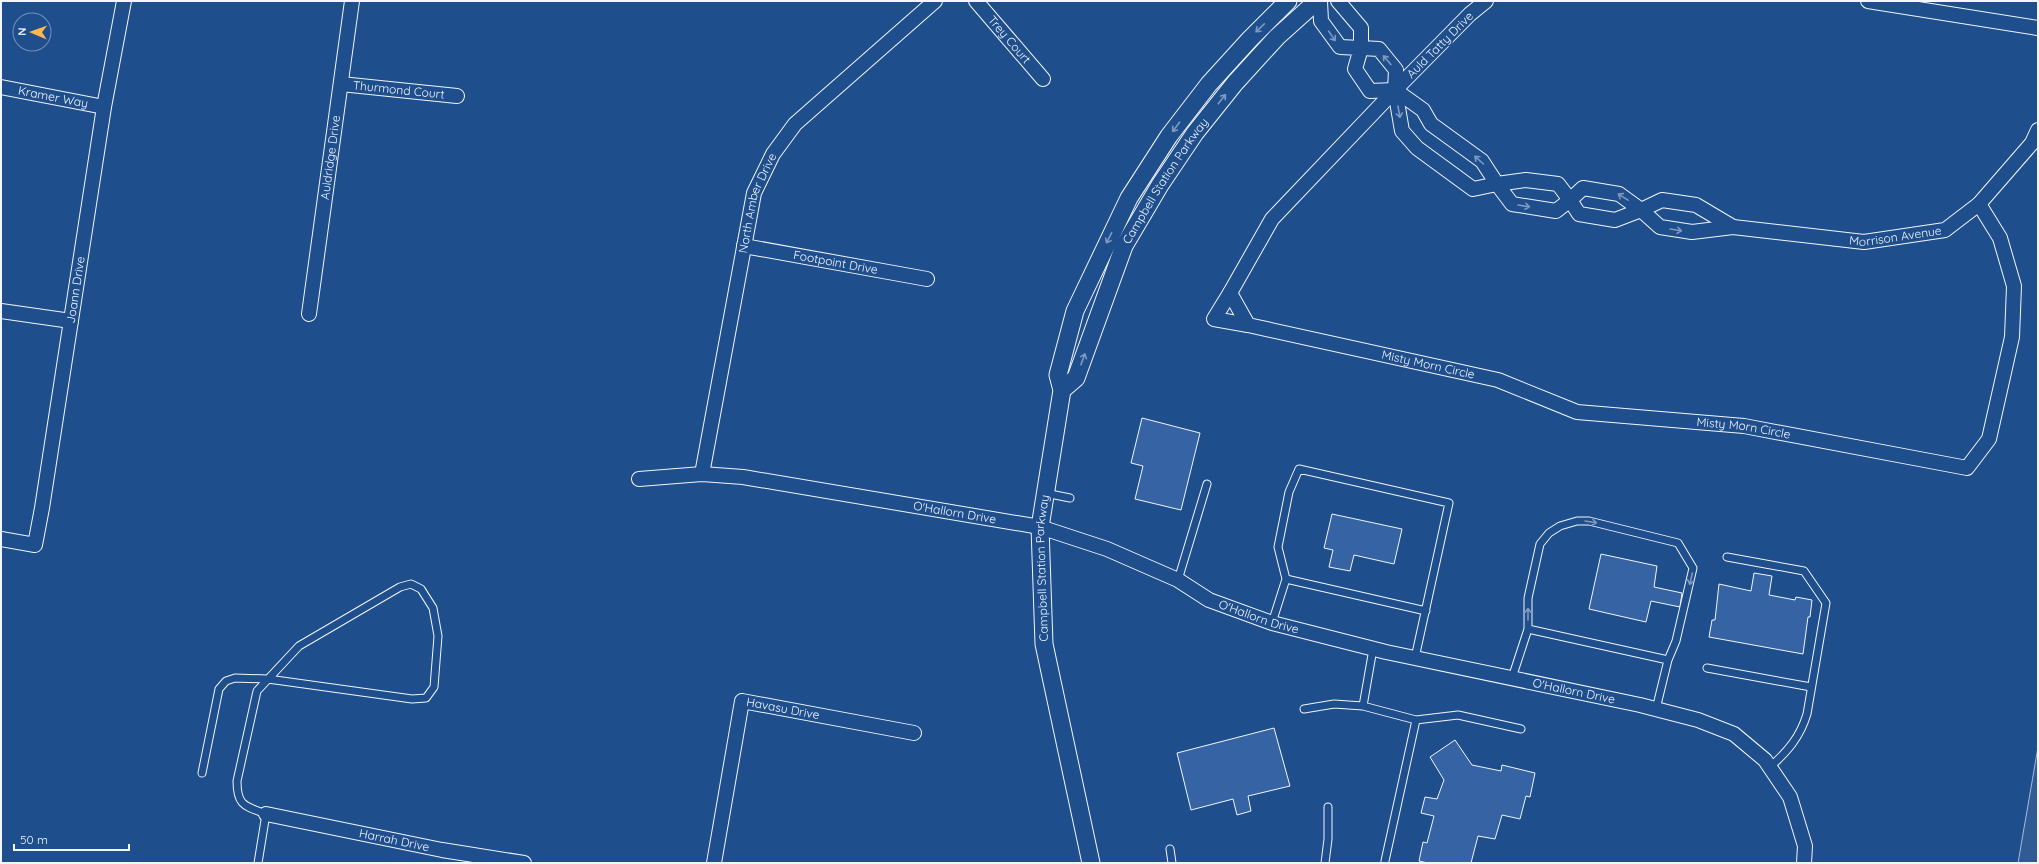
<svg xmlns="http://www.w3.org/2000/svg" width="2039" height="864" font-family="Quicksand,sans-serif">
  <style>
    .built { fill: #305b95; stroke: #a8bbd7 }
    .building { fill: #3563a3; stroke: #f2f6ff }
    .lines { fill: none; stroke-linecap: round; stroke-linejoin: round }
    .service-casing { stroke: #f2f6ff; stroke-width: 9 }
    .minor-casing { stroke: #f2f6ff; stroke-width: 16 }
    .tertiary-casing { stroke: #f2f6ff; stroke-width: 19 }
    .service { stroke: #1f4e8c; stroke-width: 7 }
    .minor { stroke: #1f4e8c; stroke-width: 14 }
    .tertiary { stroke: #1f4e8c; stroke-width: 17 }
    .oneway { stroke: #7e9ac0 }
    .labels { text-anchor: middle; stroke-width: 3; stroke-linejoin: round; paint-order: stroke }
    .street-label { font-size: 12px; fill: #f2f6ff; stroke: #1f4e8c }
  </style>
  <rect width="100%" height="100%" fill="#1f4e8c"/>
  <path class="built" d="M2038,747V863H2018Z"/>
  <path class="building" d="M1142,418L1200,433L1181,510L1135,499L1143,466L1131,463Z
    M1332,514L1402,529L1394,564L1354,555L1350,571L1329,567L1333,550L1324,548Z
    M1601,554L1657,566L1654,587L1682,593L1680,607L1651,601L1646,622L1589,609Z
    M1754,573L1772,576L1769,595L1795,600L1796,597L1812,600L1810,617H1808L1803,654L1709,637L1712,620H1715L1719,584L1751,591Z
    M1274,728L1290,786L1248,796L1251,811L1237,815L1233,799L1191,810L1177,753Z
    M1455,740L1472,765L1501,771L1502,765L1535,773L1530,797L1526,796L1520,819L1502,815L1495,839L1478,836L1471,863H1428L1419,861L1423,842L1427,843L1434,816L1421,813L1425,797L1437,799L1444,780L1430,757Z"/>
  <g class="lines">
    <g class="service-casing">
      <path id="service" d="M1045,493L1070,498
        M1727,557L1804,571L1826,603L1807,714C1800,737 1788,751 1770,767
        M1286,579L1426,611
        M1178,580L1207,484
        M1272,623L1286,579L1278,547L1289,492L1299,469L1449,503L1415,658
        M1528,629L1668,660
        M1707,668L1811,687
        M1512,678L1528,629V598L1540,544L1549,533L1560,526L1577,521H1589L1678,543L1693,568L1676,641L1668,660L1656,709
        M1363,706L1416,720L1458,715L1521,729
        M1304,709L1334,704L1363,706L1373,649
        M202,773L219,689L226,681L235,678L268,679L412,699L426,698L434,687L438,636L433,608L421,589L411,584L400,587L299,646L257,691L237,781C237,806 245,806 266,814L258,863
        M1170,849L1172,863
        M1385,861L1416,720
        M1325,863L1328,839V807"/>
    </g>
    <g class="minor-casing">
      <g id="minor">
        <path id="s1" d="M976,1L1043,79"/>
        <path id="s2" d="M1320,1L1321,21L1340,47L1361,48L1355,69L1370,91L1395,90L1402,131L1417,148L1473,189L1497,184L1512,204L1556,211L1570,200L1579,214L1615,220L1641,210L1660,227L1692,232L1733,227L1864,242L1945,230L1979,204L2032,143L2038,130"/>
        <path d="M1338,1L1361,28V48L1379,49L1396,70L1395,90L1423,110L1431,124L1482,161L1497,184L1526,180L1558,184L1570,200L1583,188L1619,194L1641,210L1662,200L1696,205L1733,227"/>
        <path id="s3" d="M1486,1L1470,14L1395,90L1272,219L1230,293L1248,325L1498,380L1577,412L1744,426L1967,468L1989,439L2012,337L2014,286L2000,238L1979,204"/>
        <path d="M1868,1L2038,28"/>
        <path id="s4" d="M341,84L457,96"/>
        <path id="s5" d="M1,87L104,107"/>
        <path id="s6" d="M744,246L927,279"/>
        <path d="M1230,293L1214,319L1248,325"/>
        <path d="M1,311L71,321"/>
        <path id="s7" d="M309,314L352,1"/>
        <path id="s8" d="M702,474L754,193L773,154L795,124L935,1"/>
        <path id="s9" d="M639,479L702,474L743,477L1040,527L1107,549L1178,580L1209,600L1272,623L1386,652L1640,705L1698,720L1734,734L1765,760L1790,797L1805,846L1804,863"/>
        <path id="s10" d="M1,539L35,545L42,508L104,107L124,1"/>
        <path id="s11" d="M266,814L442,850L524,863"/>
        <path id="s12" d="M714,863L742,701L914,733"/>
      </g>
    </g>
    <g class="tertiary-casing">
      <g id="tertiary">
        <path id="s13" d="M1062,390L1076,378L1124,246L1160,185L1195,133L1235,83L1277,37L1317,1"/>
        <path id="s14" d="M1091,863L1044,644L1040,527L1062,390L1058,375L1075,311L1129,198L1169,136L1209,84L1250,39L1288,1"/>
      </g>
    </g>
    <use href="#service" class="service"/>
    <use href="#minor" class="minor"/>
    <use href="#tertiary" class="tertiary"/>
  </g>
  <defs><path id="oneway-shaft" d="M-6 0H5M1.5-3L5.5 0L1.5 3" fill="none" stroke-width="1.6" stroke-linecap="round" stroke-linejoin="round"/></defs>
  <g class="oneway">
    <use href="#oneway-shaft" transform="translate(1260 28) rotate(136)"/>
    <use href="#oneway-shaft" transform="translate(1332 36) rotate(55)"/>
    <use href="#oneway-shaft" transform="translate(1387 60) rotate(-130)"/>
    <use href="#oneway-shaft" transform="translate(1222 99) rotate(-51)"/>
    <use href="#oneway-shaft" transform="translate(1399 112) rotate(80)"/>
    <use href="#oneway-shaft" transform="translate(1176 127) rotate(127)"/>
    <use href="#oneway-shaft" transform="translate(1479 160) rotate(-138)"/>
    <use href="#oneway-shaft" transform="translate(1623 197) rotate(-148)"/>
    <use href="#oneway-shaft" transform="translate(1524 206) rotate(9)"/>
    <use href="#oneway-shaft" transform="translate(1676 230) rotate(9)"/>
    <use href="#oneway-shaft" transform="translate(1109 238) rotate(117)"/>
    <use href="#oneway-shaft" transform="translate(1083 359) rotate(-70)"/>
    <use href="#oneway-shaft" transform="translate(1591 522) rotate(9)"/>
    <use href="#oneway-shaft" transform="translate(1691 579) rotate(103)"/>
    <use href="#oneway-shaft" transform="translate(1528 614) rotate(-90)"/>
  </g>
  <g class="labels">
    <g class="street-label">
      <text dy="4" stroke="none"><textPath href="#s1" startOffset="51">Trey Court</textPath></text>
      <text transform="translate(1440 45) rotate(-45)" y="4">Auld Tatty Drive</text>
      <text dy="4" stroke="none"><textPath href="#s4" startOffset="58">Thurmond Court</textPath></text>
      <text dy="4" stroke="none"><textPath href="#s5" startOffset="53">Kramer Way</textPath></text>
      <text dy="4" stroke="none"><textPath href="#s7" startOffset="158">Auldridge Drive</textPath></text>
      <text dy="4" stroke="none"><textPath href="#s13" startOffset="236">Campbell Station Parkway</textPath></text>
      <text dy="4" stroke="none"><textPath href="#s8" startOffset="277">North Amber Drive</textPath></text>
      <text dy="4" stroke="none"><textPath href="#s2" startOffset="736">Morrison Avenue</textPath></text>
      <text dy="4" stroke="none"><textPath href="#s6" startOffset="93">Footpoint Drive</textPath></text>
      <text dy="4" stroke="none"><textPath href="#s10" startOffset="293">Joann Drive</textPath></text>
      <text dy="4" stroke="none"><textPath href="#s3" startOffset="612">Misty Morn Circle</textPath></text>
      <text dy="4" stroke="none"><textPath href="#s3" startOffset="936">Misty Morn Circle</textPath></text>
      <text dy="4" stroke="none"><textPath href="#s9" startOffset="319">O'Hallorn Drive</textPath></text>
      <text dy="4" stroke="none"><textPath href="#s14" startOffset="300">Campbell Station Parkway</textPath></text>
      <text dy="4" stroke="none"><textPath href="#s9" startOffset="643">O'Hallorn Drive</textPath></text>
      <text dy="4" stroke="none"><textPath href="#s9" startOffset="967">O'Hallorn Drive</textPath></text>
      <text dy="4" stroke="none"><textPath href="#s12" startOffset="206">Havasu Drive</textPath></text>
      <text dy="4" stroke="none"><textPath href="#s11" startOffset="131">Harrah Drive</textPath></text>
    </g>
  </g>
  <rect width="2039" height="864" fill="none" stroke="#f2f6ff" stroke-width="4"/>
  <g transform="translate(32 32) rotate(272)"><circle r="19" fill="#1f4e8c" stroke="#7391ba"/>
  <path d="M0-3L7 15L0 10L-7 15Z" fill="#ffb74d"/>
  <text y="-6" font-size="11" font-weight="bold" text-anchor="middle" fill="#f2f6ff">N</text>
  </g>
  <path d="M14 844v6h115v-6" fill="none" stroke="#f2f6ff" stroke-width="2"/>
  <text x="20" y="844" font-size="12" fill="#f2f6ff" stroke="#1f4e8c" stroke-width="3" paint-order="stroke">50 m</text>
</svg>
